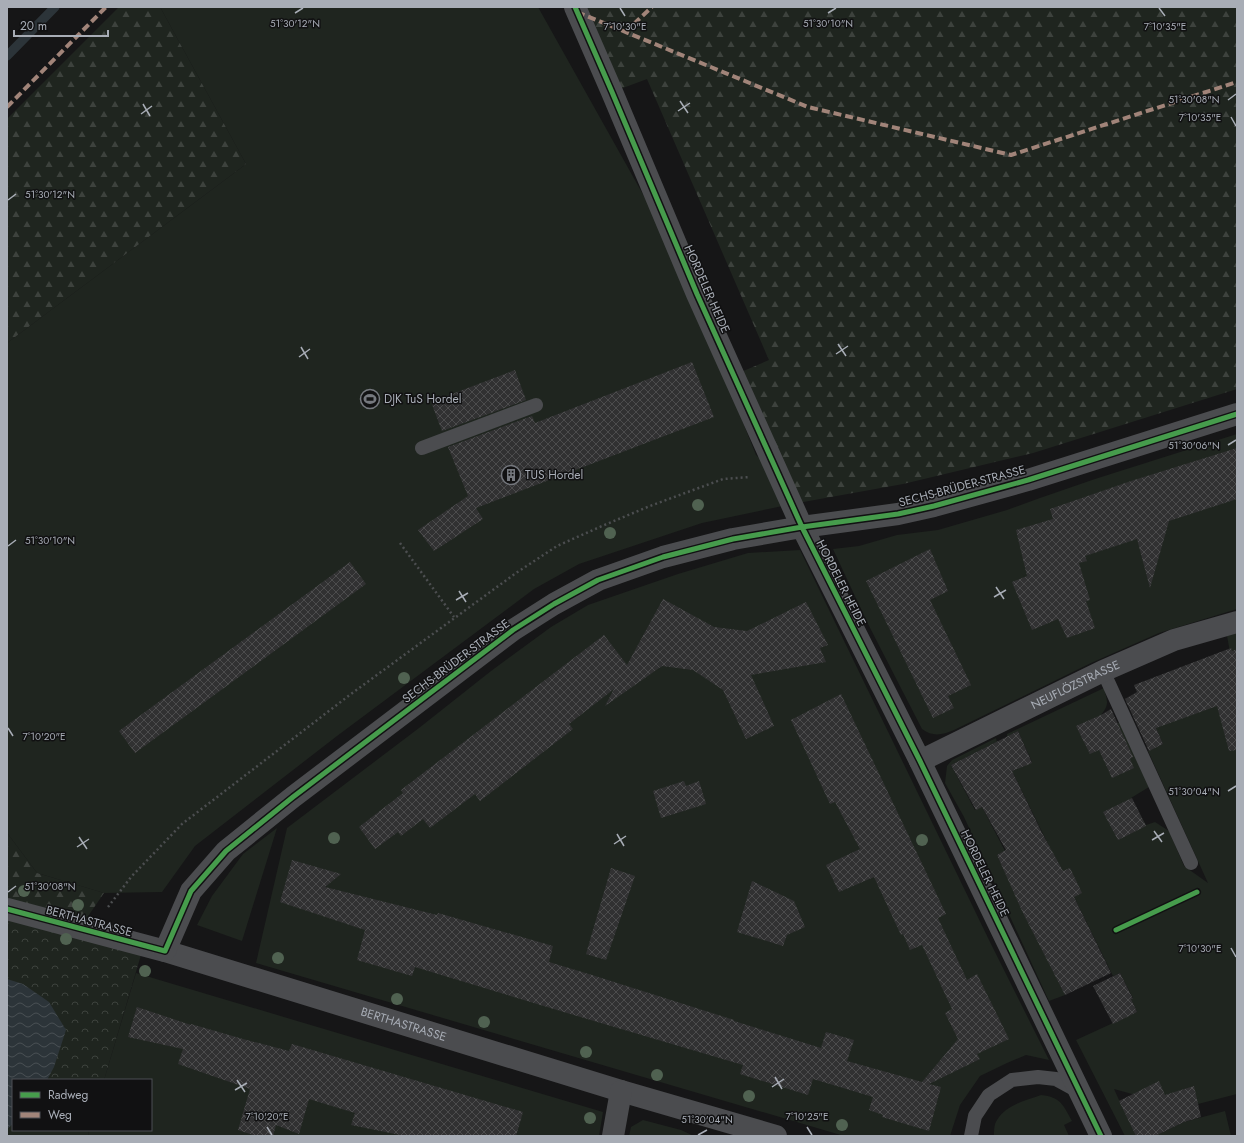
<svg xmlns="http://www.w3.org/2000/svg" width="1244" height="1143" font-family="Jost,sans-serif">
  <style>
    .green { fill: #1f251f }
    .forest { fill: url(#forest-firs) }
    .park { fill: url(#park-crowns) }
    .water { fill: url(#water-waves) }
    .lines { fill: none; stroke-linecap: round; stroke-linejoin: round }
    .stream { stroke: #2c3439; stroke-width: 9 }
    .building { fill: url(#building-cross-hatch) }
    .path { stroke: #4c4e50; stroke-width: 2.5; stroke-dasharray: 2 3; stroke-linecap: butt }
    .lane { stroke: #4b4c4f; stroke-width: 14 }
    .street { stroke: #4b4c4f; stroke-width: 22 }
    .quiet { stroke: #a18479; stroke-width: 4; stroke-dasharray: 8 4; stroke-linecap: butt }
    .cycleway-casing { stroke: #111112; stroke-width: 8 }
    .cycleway { stroke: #469c4c; stroke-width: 5 }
    .tree { fill: #506251 }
    .ticks { fill: none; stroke: #a8adb6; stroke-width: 1.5 }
    .labels { text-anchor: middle; stroke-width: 3; stroke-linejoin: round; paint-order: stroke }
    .street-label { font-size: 12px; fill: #a8adb6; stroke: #111112 }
    .poi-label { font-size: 12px; fill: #a8adb6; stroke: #111112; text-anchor: start }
    .ticks-label { font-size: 10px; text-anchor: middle; fill: #a8adb6; stroke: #111112; stroke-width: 3; stroke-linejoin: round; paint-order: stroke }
  </style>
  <defs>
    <pattern id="forest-firs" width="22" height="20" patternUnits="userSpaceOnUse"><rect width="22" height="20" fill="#1f251f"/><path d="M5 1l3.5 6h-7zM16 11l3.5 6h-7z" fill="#3d423d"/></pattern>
    <pattern id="park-crowns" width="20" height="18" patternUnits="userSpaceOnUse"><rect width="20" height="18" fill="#1f251f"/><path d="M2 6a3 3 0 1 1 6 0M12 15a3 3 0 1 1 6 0" fill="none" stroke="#3d423d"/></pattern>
    <pattern id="water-waves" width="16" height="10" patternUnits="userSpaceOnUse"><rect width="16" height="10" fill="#2c3439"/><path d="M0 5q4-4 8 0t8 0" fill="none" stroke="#484f53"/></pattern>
    <pattern id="building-cross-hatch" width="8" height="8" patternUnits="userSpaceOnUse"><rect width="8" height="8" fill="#313132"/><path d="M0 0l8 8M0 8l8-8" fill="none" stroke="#4c4c4d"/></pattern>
  </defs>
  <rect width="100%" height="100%" fill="#161617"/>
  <path class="green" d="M160,7H538L673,248L756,455L779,475L792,504L702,523L579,564L534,589L337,736L195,846L162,892L104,893L37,873L7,833V343L246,164Z
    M1237,434V609L1159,633L1091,663L954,730C942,735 933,737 922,729L867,622L833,549L859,546L897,535L938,530L1007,510L1040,498L1095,479Z
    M800,550L990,942L1049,1060L1026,1055L1007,1063L980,1076L960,1105L950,1136H844L256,963L287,828L419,728L491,671L551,627L588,605L678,574L748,553Z
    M1237,633V649L1230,652L1227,636Z
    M1237,671V1094L1198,1104L1165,1095L1132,1094L1114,1089L1119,1100L1159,1134L1184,1122L1225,1111L1231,1136H1125L1076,1040L1137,1012L1131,999L1133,998L1120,973L1113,976L1012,771L1032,762L1018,731L1007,737V734L1104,688C1107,701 1110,704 1101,715L1107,728L1120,722L1149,787L1131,798L1146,825L1155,822L1169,831L1184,866L1208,883L1148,751L1163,744L1147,707Z
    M996,738L997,742L951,765L975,810L982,807L1005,851L997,855L1065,995L1049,1001L964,817L945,783L947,766L952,760Z
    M277,828L242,941L197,925L212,896L243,854Z
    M136,973L603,1112L599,1136H88L89,1130H151V1080H104Z
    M1041,1095C1061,1097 1063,1105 1072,1121L1064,1125L1069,1136H994C994,1131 994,1124 997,1120C1007,1104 1025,1101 1041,1095Z
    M643,1120L681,1130L694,1136H629L631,1127Z"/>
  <path class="forest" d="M119,7H160L246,164L7,343V119Z
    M575,7H1237V389L1033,453L903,484L792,504L734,375L769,360L647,79L612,92Z
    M7,833L37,873L104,893L84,922L7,898Z"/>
  <path class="park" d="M7,909L143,948L104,1080H13V1130H89L88,1136H7Z"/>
  <path class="water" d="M7,979L23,984L49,1002L66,1030L54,1067L47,1080H13V1124L7,1129Z"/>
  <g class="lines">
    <path class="stream" d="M7,56L55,7"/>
  </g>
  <path class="building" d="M692,362L714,417L476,508L483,519L434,551L418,530L468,496L448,447L532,416L535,423Z
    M515,370L526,400L442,431L431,402Z
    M1237,448V499L1169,521L1150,588L1137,539L1085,556L1087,561L1079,563L1090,600L1086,601L1095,628L1067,638L1058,619L1032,630L1012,582L1027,576L1016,530L1053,519L1050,509L1131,481Z
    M930,549L948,591L930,600L971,685L948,696L954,708L933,718L866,581Z
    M350,562L366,584L135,753L119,731Z
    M663,599L714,627L747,631L806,602L828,645L820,648L826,662L751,675L774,726L746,739L723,690L693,670L662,666L605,706L614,689L569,724L573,729L480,801L475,794L430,828L423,819L401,836L398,832L375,849L359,827L403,793L401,790L604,635L627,665Z
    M1231,648L1232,651L1237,649V750L1229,751L1217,706L1156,728L1163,744L1149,751L1125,699L1137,692L1134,685Z
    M841,694L946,914L938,918L967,980L977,974L1009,1039L977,1054L980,1059L929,1084L941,1087L929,1131L882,1117L883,1115L869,1110L873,1097L840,1087L813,1079L808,1095L740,1074L743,1065L567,1013L415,967L412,976L357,960L365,930L280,902L292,860L341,874L325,887L437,915L438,913L553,946L549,962L592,975L734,1020V1021L821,1048L826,1032L854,1040L847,1061L922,1082L958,1039L945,1013L952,1009L922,945L910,950L903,934L901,935L874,877L839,892L826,865L860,849L835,802L830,804L791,720Z
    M1111,709L1133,757L1130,759L1134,768L1112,778L1099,750L1090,754L1076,726L1101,715Z
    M1018,731L1032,763L1012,771L1042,833L1063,871L1070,868L1082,893L1074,897L1111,973L1065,995L1022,911L997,855L1006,850L982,807L976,810L951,765Z
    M684,781L686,786L699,781L706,804L661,818L653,791Z
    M1132,798L1146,826L1118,840L1103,812Z
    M611,868L635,876L606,960L586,954Z
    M752,881L794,901L805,927L787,935L783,946L737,932Z
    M1120,973L1133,999H1131L1137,1012L1113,1024L1093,986Z
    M137,1007L191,1025V1024L243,1039L289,1051L292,1044L523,1112L516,1136H405L351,1125L355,1113L309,1099L299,1134L276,1125L273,1136H256L238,1130L250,1089L178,1064L183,1049L128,1037Z
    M1159,1081L1165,1095L1194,1086L1201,1117L1184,1122L1155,1136H1136L1119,1101Z"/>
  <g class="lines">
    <path class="path" d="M400,543L454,617
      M108,907L131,877L182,824L351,694L516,573L557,546L602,526L650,506L723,479L750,477"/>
    <path class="lane" d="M422,448L536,405
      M1103,671L1191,863
      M971,1136L975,1116L989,1095L1012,1080L1038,1077L1056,1079L1078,1091"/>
    <g class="street">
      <path d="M575,7L612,92L697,294L802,527L920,761L1101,1136"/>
      <path id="s1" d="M920,761L1103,671L1174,640L1237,622"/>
      <path id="s2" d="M7,909L165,951L621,1091L776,1136"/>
      <path d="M165,951L191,891L226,851L293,797L513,630L554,604L598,580L663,557L733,539L802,527L898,514L934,506L1028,480L1237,414"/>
      <path d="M613,1136L621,1091"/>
    </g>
    <path class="quiet" d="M577,12L808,107L1011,155L1237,82
      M625,32L652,7
      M7,107L106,7"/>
    <g class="cycleway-casing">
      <path id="cycleway" d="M575,7L612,92L697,294L802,527L920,761L1101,1136
        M7,909L165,951L191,891L226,851L293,797L513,630L554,604L598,580L663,557L733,539L802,527L898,514L934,506L1028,480L1237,414
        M1116,930L1197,892"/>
    </g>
    <use href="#cycleway" class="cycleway"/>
  </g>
  <g class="tree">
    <circle cx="698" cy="505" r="6"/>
    <circle cx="610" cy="533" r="6"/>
    <circle cx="404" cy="678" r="6"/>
    <circle cx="334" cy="838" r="6"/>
    <circle cx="922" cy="840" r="6"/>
    <circle cx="24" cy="891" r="6"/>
    <circle cx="78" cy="905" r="6"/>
    <circle cx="66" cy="939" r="6"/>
    <circle cx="278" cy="958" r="6"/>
    <circle cx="145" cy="971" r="6"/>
    <circle cx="397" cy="999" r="6"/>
    <circle cx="484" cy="1022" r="6"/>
    <circle cx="586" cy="1052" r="6"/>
    <circle cx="657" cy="1075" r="6"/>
    <circle cx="749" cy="1096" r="6"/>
    <circle cx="590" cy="1118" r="6"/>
    <circle cx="842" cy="1125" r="6"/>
  </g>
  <path class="ticks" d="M620,8L625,16M1159,8L1165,16M295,13L303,8M828,13L836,8M1228,100L1236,94M680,101L688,113M143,104L150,116M678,111L690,103M141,114L152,106M1231,117L1236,126M8,200L16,194M838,344L846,356M301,347L308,359M836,354L848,346M299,357L310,349M1228,445L1236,440M8,546L16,540M996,587L1004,599M459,591L466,602M994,597L1006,590M456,600L468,593M8,728L13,736M1228,791L1236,786M1154,831L1162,842M617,834L624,846M79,837L87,849M1152,840L1164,833M614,844L626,836M77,847L89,839M8,892L16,886M1231,948L1236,957M775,1077L782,1089M237,1080L245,1092M772,1087L784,1079M235,1090L247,1083M267,1127L272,1135M807,1127L812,1135M698,1135L707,1130"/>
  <defs>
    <g id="stadium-ring" transform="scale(1)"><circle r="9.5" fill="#111112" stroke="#75787e" stroke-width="1.5"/><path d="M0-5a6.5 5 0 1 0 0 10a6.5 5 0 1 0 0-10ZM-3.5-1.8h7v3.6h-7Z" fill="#75787e"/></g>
    <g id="building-ring" transform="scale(1)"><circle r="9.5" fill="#111112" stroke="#75787e" stroke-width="1.5"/><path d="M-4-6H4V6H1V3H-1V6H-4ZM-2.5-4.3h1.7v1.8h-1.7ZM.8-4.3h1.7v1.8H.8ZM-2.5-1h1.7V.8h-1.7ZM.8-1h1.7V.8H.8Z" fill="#75787e"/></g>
  </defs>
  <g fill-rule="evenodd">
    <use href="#stadium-ring" x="370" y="399"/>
    <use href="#building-ring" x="511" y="475"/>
  </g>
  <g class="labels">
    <g class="street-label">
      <text transform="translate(707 289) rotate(66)" y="4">HORDELER HEIDE</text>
      <text transform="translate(962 486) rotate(-15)" y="4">SECHS-BRÜDER-STRASSE</text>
      <text transform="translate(841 583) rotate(63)" y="4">HORDELER HEIDE</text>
      <text transform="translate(456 661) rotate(-37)" y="4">SECHS-BRÜDER-STRASSE</text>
      <text dy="4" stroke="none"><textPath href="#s1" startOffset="173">NEUFLÖZSTRASSE</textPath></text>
      <text transform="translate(985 873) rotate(64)" y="4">HORDELER HEIDE</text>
      <text transform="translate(89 921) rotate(15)" y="4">BERTHASTRASSE</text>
      <text dy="4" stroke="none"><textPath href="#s2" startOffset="413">BERTHASTRASSE</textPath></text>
    </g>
    <g class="poi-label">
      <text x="384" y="403">DJK TuS Hordel</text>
      <text x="525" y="479">TUS Hordel</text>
    </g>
  </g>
  <g class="ticks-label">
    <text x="295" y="27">51°30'12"N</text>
    <text x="828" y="27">51°30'10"N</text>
    <text x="625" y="30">7°10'30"E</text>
    <text x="1165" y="30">7°10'35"E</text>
    <text x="1194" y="103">51°30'08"N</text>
    <text x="1200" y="121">7°10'35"E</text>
    <text x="50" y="198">51°30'12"N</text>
    <text x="1194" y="449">51°30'06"N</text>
    <text x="50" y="544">51°30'10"N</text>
    <text x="44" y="740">7°10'20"E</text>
    <text x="1194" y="795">51°30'04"N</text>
    <text x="50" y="890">51°30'08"N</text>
    <text x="1200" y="952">7°10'30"E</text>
    <text x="267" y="1120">7°10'20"E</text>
    <text x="807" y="1120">7°10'25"E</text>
    <text x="707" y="1123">51°30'04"N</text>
  </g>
  <rect width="1244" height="1143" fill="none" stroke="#a8adb6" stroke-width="16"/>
  <rect x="12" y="1079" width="140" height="52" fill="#111112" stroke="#4d4f54"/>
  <rect x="20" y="1092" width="20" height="6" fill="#469c4c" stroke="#4d4f54"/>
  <text x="48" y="1099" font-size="12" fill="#a8adb6">Radweg</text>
  <rect x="20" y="1112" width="20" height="6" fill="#a18479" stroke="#4d4f54"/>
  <text x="48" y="1119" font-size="12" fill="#a8adb6">Weg</text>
  <path d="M14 30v6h94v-6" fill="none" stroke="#a8adb6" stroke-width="2"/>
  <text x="20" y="30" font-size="12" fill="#a8adb6" stroke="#111112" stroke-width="3" paint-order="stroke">20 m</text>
</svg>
